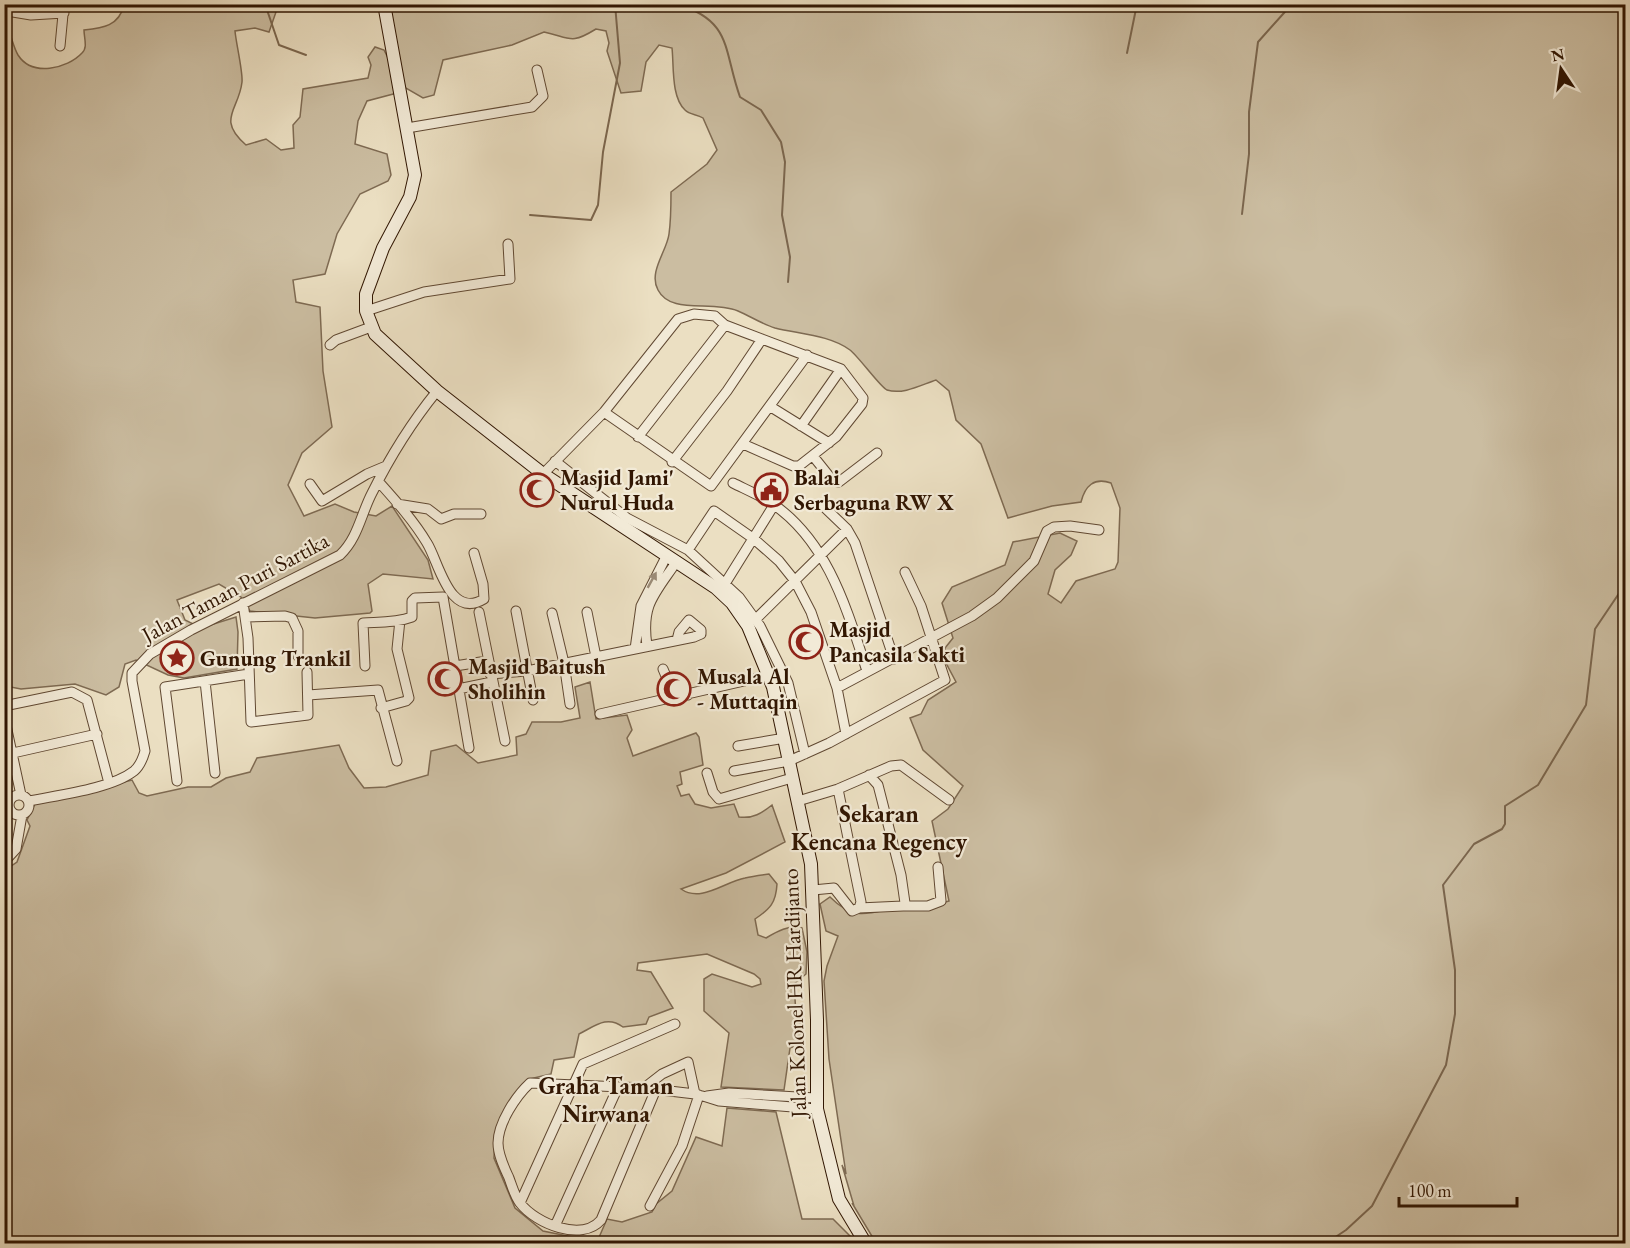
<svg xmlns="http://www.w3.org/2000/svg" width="1630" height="1248" font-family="'EB Garamond',serif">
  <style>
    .green { fill: #cbbda1; stroke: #7e6a52; stroke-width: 1.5 }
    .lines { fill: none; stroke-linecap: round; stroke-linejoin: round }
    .stream { stroke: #7b664e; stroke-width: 2 }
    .minor-casing { stroke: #604832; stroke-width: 11 }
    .secondary-casing { stroke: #311602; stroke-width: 14 }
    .minor { stroke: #f2ead7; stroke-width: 9 }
    .secondary { stroke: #f2ead7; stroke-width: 12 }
    .oneway { fill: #9b8b77 }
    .labels { text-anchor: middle; stroke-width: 4.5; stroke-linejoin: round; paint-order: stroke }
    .poi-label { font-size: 22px; font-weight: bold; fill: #311602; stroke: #f2ead7; text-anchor: start }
    .street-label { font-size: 22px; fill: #311602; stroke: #f2ead7 }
    .neighbourhood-label { font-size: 24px; font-weight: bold; fill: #311602; stroke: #f2ead7 }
  </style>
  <rect width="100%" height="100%" fill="#ebdfc2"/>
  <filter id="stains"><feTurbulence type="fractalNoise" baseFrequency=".00333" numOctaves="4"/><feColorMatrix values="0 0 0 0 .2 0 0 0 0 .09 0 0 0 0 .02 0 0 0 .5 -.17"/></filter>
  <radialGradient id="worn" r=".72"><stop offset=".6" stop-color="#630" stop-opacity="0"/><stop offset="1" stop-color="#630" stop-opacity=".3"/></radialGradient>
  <path class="green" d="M124,5H275L276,12L269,32L255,28L235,31C236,43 243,72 242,82C239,110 216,119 246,145L266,139L281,150L294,148L293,125L300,117L303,89L368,78L371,65L368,57L375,47L384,50L389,60V5H1625V1243H876L852,1203L854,1206L842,1165L846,1174L829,1059L824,981L827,966L838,936L826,931L820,904L830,897C859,926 874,909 908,906C924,905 933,906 949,901L932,821L948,809L963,786L923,750L910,718L921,714L928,700L956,682L946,663L945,648L953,638L942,603L952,587L1005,565L1013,542L1060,533L1077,541L1071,555L1055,570L1048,594L1061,603L1076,581L1115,569L1118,562L1120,508L1111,483C1094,477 1085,486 1081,502L1052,506L1008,518L981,444L956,420L949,391L936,380C921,385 903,395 887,390C881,388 859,357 850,350C830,335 799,334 775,328C762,324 750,316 738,311C711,300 671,315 658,290C648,272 667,251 669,234C671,220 671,206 671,192L707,164L717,150L703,118C697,114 690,115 685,110C671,97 674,66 672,48L659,45L646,62L641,91L621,93L607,51L609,43L606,31L596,29C570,45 571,38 544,32L512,45L443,60L434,95L423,98L406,88L397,93L367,101L358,121L355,144L387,154L391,175L388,181L360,194L337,234L325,274L293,280L296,302L320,307L323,371L332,427L302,453L288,485L304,516L335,504L354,512L376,516L392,506L428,560L433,579L383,574L368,584L372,611L370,613L315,618L250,611L241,597L219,584L177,600L185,620L201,628L236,617L238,632L237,669L184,678L168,675L136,660L125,664L119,687L106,695L75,684L21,689L5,686L4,35L11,37C13,43 15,50 18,55C32,77 67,69 82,53C88,48 84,38 84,30C103,28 119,26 124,5Z
    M590,682L596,719L627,715L632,730L627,738L633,756L696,733L699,737L703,765L680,772L682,784L677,786L681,796L689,794L695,804L711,808L734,804L739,817C753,819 762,813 772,805L785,842L726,873L681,889C701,903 724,882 745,878C753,876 761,875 769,874L777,884C776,903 770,909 755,919L758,935L766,938C776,932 790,924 802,928L807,952L806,974L794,984L796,1014L803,1030L802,1043L790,1048L784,1090L721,1087L729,1033L704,1011V979L712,974L752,987L761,984L760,979L754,974L707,954L638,963L637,970L651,972L673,1008L649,1017L646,1024L623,1027C607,1015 595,1026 579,1034L574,1057L554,1060L551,1074L530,1079L495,1139L494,1158L515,1208L543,1231L597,1242L607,1219L622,1222L652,1212L656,1204L672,1191L696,1137L722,1146L727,1108L776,1112L802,1219H833L857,1243H5L4,871L17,862L30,826L27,820L35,804L132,780L139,793L147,796L188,787H211L226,778L250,772L257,758L339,745L349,768L364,788L386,787L428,775L431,751L456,745L478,763L517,755L516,737L526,734L532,722H561L580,718L575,687Z"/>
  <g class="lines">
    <path class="stream" d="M265,4L279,45L306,55
      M677,4C733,21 723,50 740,97L761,110L781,142L785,162L782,215L790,257L788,282
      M1127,53L1137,4
      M1242,214L1249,154V112L1258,42L1292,4
      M530,215L591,220L598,205L603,152L620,63L615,4
      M1325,1244L1346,1230L1372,1206L1446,1065L1455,1014V970L1443,885L1474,844L1502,829L1505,824V806L1538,785L1586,705L1595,629L1626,583"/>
    <g class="minor-casing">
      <path id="minor" d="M13,12L31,15L64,13
        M60,46L64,4
        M407,128L532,107L543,96L537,70
        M366,311L424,292L510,279L508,244
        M330,345L336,340L371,327
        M771,407L829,443
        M604,412L711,486L807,355
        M801,426L841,369
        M638,437L725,325
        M813,456L833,481L839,482L877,453
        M555,461L627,518L688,550L739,597L760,626L788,683L805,754
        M672,462L727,391L762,339
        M543,474L604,412L678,319L694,314L715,316L725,325L841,369L863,398L862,404L836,437L799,466H793L743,444
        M378,481C395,500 414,521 427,543C439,562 449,620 484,599L483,584L474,553
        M733,483C745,489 759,495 770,502C828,540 847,610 867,671
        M310,484L322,501L367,474L386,466
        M397,504L428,509L441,519L454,514H481
        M822,505L847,529L855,543L894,659
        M688,550L714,511L754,539L779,561L795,581L811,612L837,688L846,734
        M726,582L774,505
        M243,603L248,638L251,722L308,715L307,672
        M516,611L533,700
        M479,612L505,741
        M587,612L596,657
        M552,613L564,663L570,704
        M246,617L285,616L292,618L298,631V656
        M756,619L847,529
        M647,646C641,604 654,595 677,561
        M635,649L641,606L667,555
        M365,666L363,623C379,622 396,623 412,617V601L415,598L443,597L469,748
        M455,666L487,661
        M663,669L668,681L684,684L688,695
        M490,674L527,671L694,637L701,634V630L689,620L679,632L677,640
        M205,681L215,773
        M837,688L972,616L997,598L1034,561L1047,531L1054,527L1070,526L1099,530
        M458,689L492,682
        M308,695L378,690L397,761
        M4,706L72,692L87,700L109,783
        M381,708L406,701L409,698L397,649L400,620
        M600,714L770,675
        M4,716L21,795
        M738,746L785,738
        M13,753L97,734
        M734,771L789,761L829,743L945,680L921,606L905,572
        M707,773L713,792L719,799L792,778
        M177,781L165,687L249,674
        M838,789L891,766L901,765L949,800
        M9 805a10 10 0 1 1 20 0a10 10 0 1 1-20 0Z
        M29,801C58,795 111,789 134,771C140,766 143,758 145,751L132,681V673L150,654L191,630L340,555C358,538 361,514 372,493C390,457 411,423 437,391
        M798,801L838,789L861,902L859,908L852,911L834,888L813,890
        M4,862L16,849L22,815
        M903,906H928L941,901L938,867
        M859,908L903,906L905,903L901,875L878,785L869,775
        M644,1088L662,1074L688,1062L695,1094
        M656,1089L601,1220C582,1242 536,1224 520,1203C515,1197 512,1186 509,1178C504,1167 498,1155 498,1143C498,1123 516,1096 530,1083L644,1088L695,1094C703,1096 710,1098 719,1101L817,1109
        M707,1096L729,1093L816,1098
        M520,1203L583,1064L675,1024
        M650,1206L682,1146L699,1095
        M555,1226L618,1087"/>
    </g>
    <g class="secondary-casing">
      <path id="secondary" d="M384,4L415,175L410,197L383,248L366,294V311L375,334L437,391L543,474L716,588L732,603L748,626L773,687L811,864L817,1020V1109L839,1199L866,1244"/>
    </g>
    <use href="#minor" class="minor"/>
    <use href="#secondary" class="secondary"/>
  </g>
  <defs><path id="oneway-solid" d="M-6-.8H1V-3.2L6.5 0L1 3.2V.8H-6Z" transform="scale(1.5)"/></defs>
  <use class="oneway" href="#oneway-solid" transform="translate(652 580) rotate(-61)"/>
  <defs>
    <g id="mosque-ring" transform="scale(1.725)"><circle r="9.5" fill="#f2ead7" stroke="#8f2418" stroke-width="1.5"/><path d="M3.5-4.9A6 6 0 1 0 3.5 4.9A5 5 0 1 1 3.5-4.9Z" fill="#8f2418"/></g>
    <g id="civic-ring" transform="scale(1.725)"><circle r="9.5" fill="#f2ead7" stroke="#8f2418" stroke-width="1.5"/><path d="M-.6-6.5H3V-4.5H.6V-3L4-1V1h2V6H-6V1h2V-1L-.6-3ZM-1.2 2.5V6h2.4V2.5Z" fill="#8f2418"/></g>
    <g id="sight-ring" transform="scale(1.725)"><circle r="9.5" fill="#f2ead7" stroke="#8f2418" stroke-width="1.5"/><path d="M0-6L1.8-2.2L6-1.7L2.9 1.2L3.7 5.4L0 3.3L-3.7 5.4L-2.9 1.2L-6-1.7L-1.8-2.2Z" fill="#8f2418"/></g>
  </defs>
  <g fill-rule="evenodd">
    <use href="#mosque-ring" x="537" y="490"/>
    <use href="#civic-ring" x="771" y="490"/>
    <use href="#mosque-ring" x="806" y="642"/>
    <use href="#sight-ring" x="177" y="658"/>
    <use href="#mosque-ring" x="445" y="679"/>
    <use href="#mosque-ring" x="674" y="689"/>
  </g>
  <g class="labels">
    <g class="poi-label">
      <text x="560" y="485">Masjid Jami'<tspan x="560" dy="25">Nurul Huda</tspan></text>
      <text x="794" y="485">Balai<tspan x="794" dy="25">Serbaguna RW X</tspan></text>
      <text x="829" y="637">Masjid<tspan x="829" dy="25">Pancasila Sakti</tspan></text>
      <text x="200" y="666">Gunung Trankil</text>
      <text x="468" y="674">Masjid Baitush<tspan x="468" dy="25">Sholihin</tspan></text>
      <text x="697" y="684">Musala Al<tspan x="697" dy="25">- Muttaqin</tspan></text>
    </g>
    <g class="street-label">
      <text transform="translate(235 587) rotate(-28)" y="8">Jalan Taman Puri Sartika</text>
      <text transform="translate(794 993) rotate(-92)" y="8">Jalan Kolonel HR Hardijanto</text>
    </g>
    <g class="neighbourhood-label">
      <text x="879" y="822">Sekaran<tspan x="879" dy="28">Kencana Regency</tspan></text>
      <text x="606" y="1094">Graha Taman<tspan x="606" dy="28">Nirwana</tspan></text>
    </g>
  </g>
  <rect width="1630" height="1248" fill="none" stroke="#ebdfc2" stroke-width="24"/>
  <rect x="6" y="6" width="1618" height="1236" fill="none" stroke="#311602" stroke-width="3"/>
  <rect x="12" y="12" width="1606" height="1224" fill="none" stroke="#311602" stroke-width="1.5"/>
  <g transform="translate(1561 69) rotate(347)" stroke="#f2ead7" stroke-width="4.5" paint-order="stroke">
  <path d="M0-4.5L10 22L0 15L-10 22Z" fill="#311602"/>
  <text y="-9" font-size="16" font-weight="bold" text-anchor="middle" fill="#311602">N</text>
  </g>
  <path d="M1399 1197v9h118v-9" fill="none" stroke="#311602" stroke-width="3"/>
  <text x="1408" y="1197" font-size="18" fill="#311602" stroke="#f2ead7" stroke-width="4.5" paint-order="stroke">100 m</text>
  <rect width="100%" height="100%" filter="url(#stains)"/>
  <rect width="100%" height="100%" fill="url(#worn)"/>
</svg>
